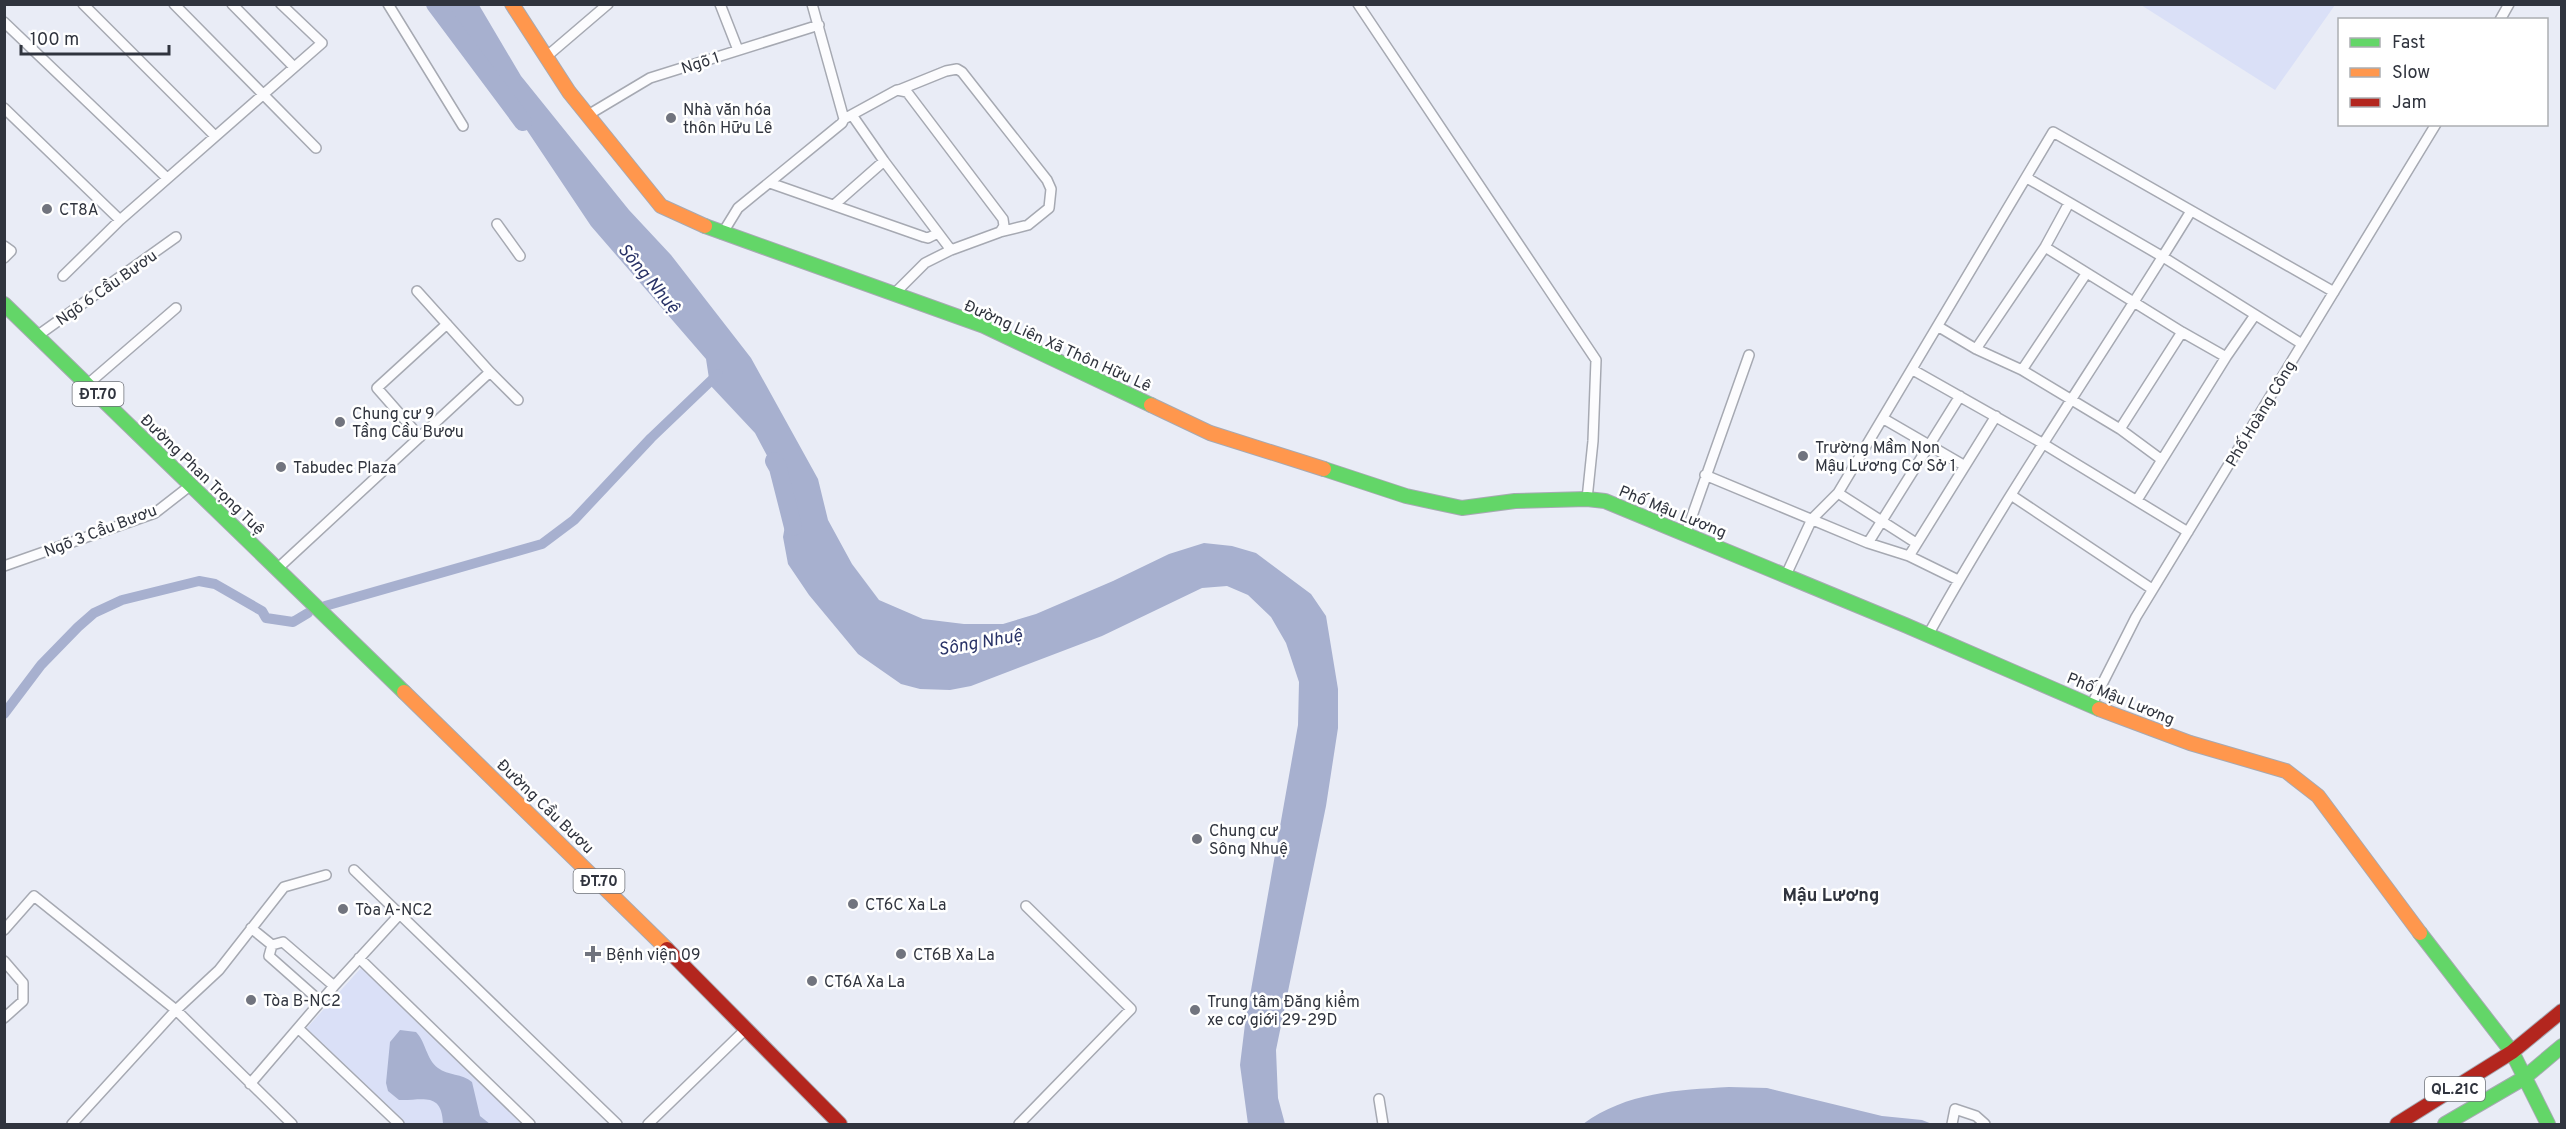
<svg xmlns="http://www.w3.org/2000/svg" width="2566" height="1129" font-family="Overpass,sans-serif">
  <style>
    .green { fill: #dae0f7 }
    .water { fill: #a7b0cf }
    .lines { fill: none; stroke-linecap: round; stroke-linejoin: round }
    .canal { stroke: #a7b0cf; stroke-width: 10 }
    .river { stroke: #a7b0cf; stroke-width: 18 }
    .street-casing { stroke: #a6a9b2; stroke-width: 12 }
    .fast-casing { stroke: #a6a9b2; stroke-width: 16 }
    .slow-casing { stroke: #a6a9b2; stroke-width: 16 }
    .jam-casing { stroke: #a6a9b2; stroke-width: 16 }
    .street { stroke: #fcfcfe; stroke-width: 9 }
    .fast { stroke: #63d668; stroke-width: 14 }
    .slow { stroke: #ff974d; stroke-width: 14 }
    .jam { stroke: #b3261e; stroke-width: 14 }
    .poi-dot { fill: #71747e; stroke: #fff; stroke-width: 2 }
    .labels { text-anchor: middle; stroke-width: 5; stroke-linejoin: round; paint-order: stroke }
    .shield { fill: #fff; stroke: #6e7178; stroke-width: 1.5 }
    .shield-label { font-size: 15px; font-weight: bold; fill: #30343e }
    .street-label { font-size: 16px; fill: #30343e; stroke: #fff }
    .poi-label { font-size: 16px; fill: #30343e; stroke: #fff; text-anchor: start }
    .water-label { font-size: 18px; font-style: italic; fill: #293367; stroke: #fff }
    .neighbourhood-label { font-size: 18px; font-weight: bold; fill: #30343e; stroke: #fff }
  </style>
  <rect width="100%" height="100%" fill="#e9ecf6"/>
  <path class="green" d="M2141,5H2335L2275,90Z
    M361,968L523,1124H405L305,1030Z"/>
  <path class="water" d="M443,5H479L521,76L629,210L671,255L751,358L818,479L828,520L852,564L879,600L923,619L964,624H1003L1036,614L1113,581L1169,554L1204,543L1232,546L1256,553L1311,594L1326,616L1338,689V728L1326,806L1276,1050L1278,1098L1285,1124H1248L1240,1065L1245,1024L1298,725L1299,682L1286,643L1271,617L1248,595L1227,586L1202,588L1102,636L971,686L950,690L920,689L901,684L858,654L809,595L788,564L783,537L786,520L787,493L755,433L710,385L706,359L591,226Z
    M400,1030L416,1032C426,1042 426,1059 438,1068C448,1076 462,1073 472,1082L480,1116L490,1124H443C442,1091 422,1101 399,1100L388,1091L386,1083L390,1042Z
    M1729,1087L1767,1088L1882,1116L1922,1120L1932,1124H1583C1627,1092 1677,1090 1729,1087Z"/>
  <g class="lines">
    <path class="canal" d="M325,606L542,544L574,520L651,438L718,374
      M4,714L41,665L78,627L94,613L122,600L199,581L215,584L262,611L266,618L293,622L308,613"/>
    <path class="river" d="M435,4L523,122
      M774,461L778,468L793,527"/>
    <g class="street-casing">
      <path id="street" d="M83,4L215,136
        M174,4L316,148
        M232,4L294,67
        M388,4L463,126
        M720,4L738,50
        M1358,4L1596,360L1593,441L1587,499
        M2500,20L2509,4
        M4,22L167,178
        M546,57L608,4
        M899,90L946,71L957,69L962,72L1047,180L1051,189L1049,208L1028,225L1000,232
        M4,108L120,220
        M588,115L650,78L819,25
        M852,115L884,161L951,250
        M844,119L897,90L907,92L1003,219L1004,226L1000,232L951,250L925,263L894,294
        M2027,178L2163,257L2302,344
        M770,183L924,237L928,238L938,233
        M834,205L884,161
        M497,224L520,256
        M722,234L738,208L842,123L844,119L812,4
        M4,246L11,251L4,258
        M2045,247L2182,332L2226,357
        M63,276L120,220L322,43L281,4
        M1939,327L1976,349L2022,370L2120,429L2162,460
        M37,336L176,237
        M1976,349L2045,247L2069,203
        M1913,370L2042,443L2188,532
        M2022,370L2086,274
        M490,372L518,400
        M88,384L176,308
        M1884,419L1965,466
        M2120,429L2182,332
        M420,437L377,388L447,324
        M1705,475L1868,543L1909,556L1958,580
        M1838,493L1916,543
        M2011,495L2152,589
        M2137,500L2226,357L2255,315
        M1686,533L1749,355
        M1868,543L1960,396
        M1909,556L1996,416
        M4,566L155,513L191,485
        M277,569L490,372L417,291
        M1786,575L1812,519L1838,493L2053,132L2334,292
        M1928,635C2009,489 2104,353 2191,211
        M2091,706L2136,617L2436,124
        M354,870L617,1124
        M251,928L272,945
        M4,930L34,896L176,1010L292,1124
        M359,958L530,1124
        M4,961L23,983V1001L4,1018
        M321,1002L269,956L272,945L283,942L334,986
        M299,1029L399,1124
        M250,1084L334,986L399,915
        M1379,1099L1383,1124
        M72,1124L176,1010L219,970L284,887L326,875
        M648,1124L746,1029
        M1019,1124L1131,1009L1026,906
        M1952,1124L1955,1109L1976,1116L1985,1124"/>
    </g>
    <g class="fast-casing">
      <path id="fast" d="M705,226L984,326L1151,405
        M4,304L404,692
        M1324,469L1406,496L1462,508L1515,501L1587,499L1605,501L1905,625L2099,709
        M2420,933L2512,1052L2548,1124
        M2445,1124L2524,1078L2562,1046"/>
    </g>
    <g class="slow-casing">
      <path id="slow" d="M512,4L569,92L661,206L705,226
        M1151,405L1210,433L1324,469
        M404,692L667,949
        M2099,709L2190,743L2286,771L2318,796L2420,933"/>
    </g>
    <g class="jam-casing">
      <path id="jam" d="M667,949L840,1124
        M2397,1124L2512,1052L2562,1011"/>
    </g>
    <use href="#street" class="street"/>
    <use href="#fast" class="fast"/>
    <use href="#slow" class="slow"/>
    <use href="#jam" class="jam"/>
  </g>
  <g class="poi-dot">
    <circle cx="671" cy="118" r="6"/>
    <circle cx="47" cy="209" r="6"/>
    <circle cx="340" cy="422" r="6"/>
    <circle cx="1803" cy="456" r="6"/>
    <circle cx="281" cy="467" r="6"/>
    <circle cx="1197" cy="839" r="6"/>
    <circle cx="853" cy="904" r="6"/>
    <circle cx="343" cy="909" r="6"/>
    <path d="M590 945h6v6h6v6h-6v6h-6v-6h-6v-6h6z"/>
    <circle cx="901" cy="954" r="6"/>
    <circle cx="812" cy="981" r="6"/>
    <circle cx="251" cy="1000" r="6"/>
    <circle cx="1195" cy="1010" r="6"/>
  </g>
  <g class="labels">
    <g class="shield">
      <rect x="72.5" y="382" width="51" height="24" rx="4.5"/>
      <rect x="573.5" y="869" width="51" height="24" rx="4.5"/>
      <rect x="2425" y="1077" width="60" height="24" rx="4.5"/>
    </g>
    <g class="shield-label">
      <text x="98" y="399">ĐT.70</text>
      <text x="599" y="886">ĐT.70</text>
      <text x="2455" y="1094">QL.21C</text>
    </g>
    <g class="street-label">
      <text transform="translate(700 62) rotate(-18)" y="6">Ngõ 1</text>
      <text transform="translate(106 287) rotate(-35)" y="6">Ngõ 6 Cầu Bươu</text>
      <text transform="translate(1058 345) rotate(24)" y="6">Đường Liên Xã Thôn Hữu Lê</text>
      <text transform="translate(2260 413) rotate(-59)" y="6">Phố Hoàng Công</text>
      <text transform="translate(203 474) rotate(44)" y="6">Đường Phan Trọng Tuệ</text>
      <text transform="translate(1673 511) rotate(22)" y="6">Phố Mậu Lương</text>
      <text transform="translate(100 530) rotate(-21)" y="6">Ngõ 3 Cầu Bươu</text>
      <text transform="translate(2121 698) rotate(22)" y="6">Phố Mậu Lương</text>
      <text transform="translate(546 806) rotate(44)" y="6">Đường Cầu Bươu</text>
    </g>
    <g class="poi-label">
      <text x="683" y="115">Nhà văn hóa<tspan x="683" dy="18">thôn Hữu Lê</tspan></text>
      <text x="59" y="215">CT8A</text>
      <text x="352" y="419">Chung cư 9<tspan x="352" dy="18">Tầng Cầu Bươu</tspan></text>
      <text x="1815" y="453">Trường Mầm Non<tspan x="1815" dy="18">Mậu Lương Cơ Sở 1</tspan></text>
      <text x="293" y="473">Tabudec Plaza</text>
      <text x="1209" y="836">Chung cư<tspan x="1209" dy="18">Sông Nhuệ</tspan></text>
      <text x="865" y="910">CT6C Xa La</text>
      <text x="355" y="915">Tòa A-NC2</text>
      <text x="606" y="960">Bệnh viện 09</text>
      <text x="913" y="960">CT6B Xa La</text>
      <text x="824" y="987">CT6A Xa La</text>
      <text x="263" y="1006">Tòa B-NC2</text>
      <text x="1207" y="1007">Trung tâm Đăng kiểm<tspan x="1207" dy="18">xe cơ giới 29-29D</tspan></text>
    </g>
    <g class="water-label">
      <text transform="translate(649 278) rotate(50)" y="6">Sông Nhuệ</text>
      <text transform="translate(980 642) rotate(-10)" y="6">Sông Nhuệ</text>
    </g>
    <g class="neighbourhood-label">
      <text x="1831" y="901">Mậu Lương</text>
    </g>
  </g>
  <rect width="2566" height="1129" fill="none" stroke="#30343e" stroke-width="12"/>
  <rect x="2338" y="18" width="210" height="108" fill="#ffffff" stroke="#acaeb2" stroke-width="1.5"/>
  <rect x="2350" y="38" width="30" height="9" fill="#63d668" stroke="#acaeb2" stroke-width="1.5"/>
  <text x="2392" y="48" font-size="18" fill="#30343e">Fast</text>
  <rect x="2350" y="68" width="30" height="9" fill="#ff974d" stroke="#acaeb2" stroke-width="1.5"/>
  <text x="2392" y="78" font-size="18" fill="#30343e">Slow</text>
  <rect x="2350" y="98" width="30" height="9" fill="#b3261e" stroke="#acaeb2" stroke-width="1.5"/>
  <text x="2392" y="108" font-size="18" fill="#30343e">Jam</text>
  <path d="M21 45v9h148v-9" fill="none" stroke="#30343e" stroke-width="3"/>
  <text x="30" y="45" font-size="18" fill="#30343e" stroke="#ffffff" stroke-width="4.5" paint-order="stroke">100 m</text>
</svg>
